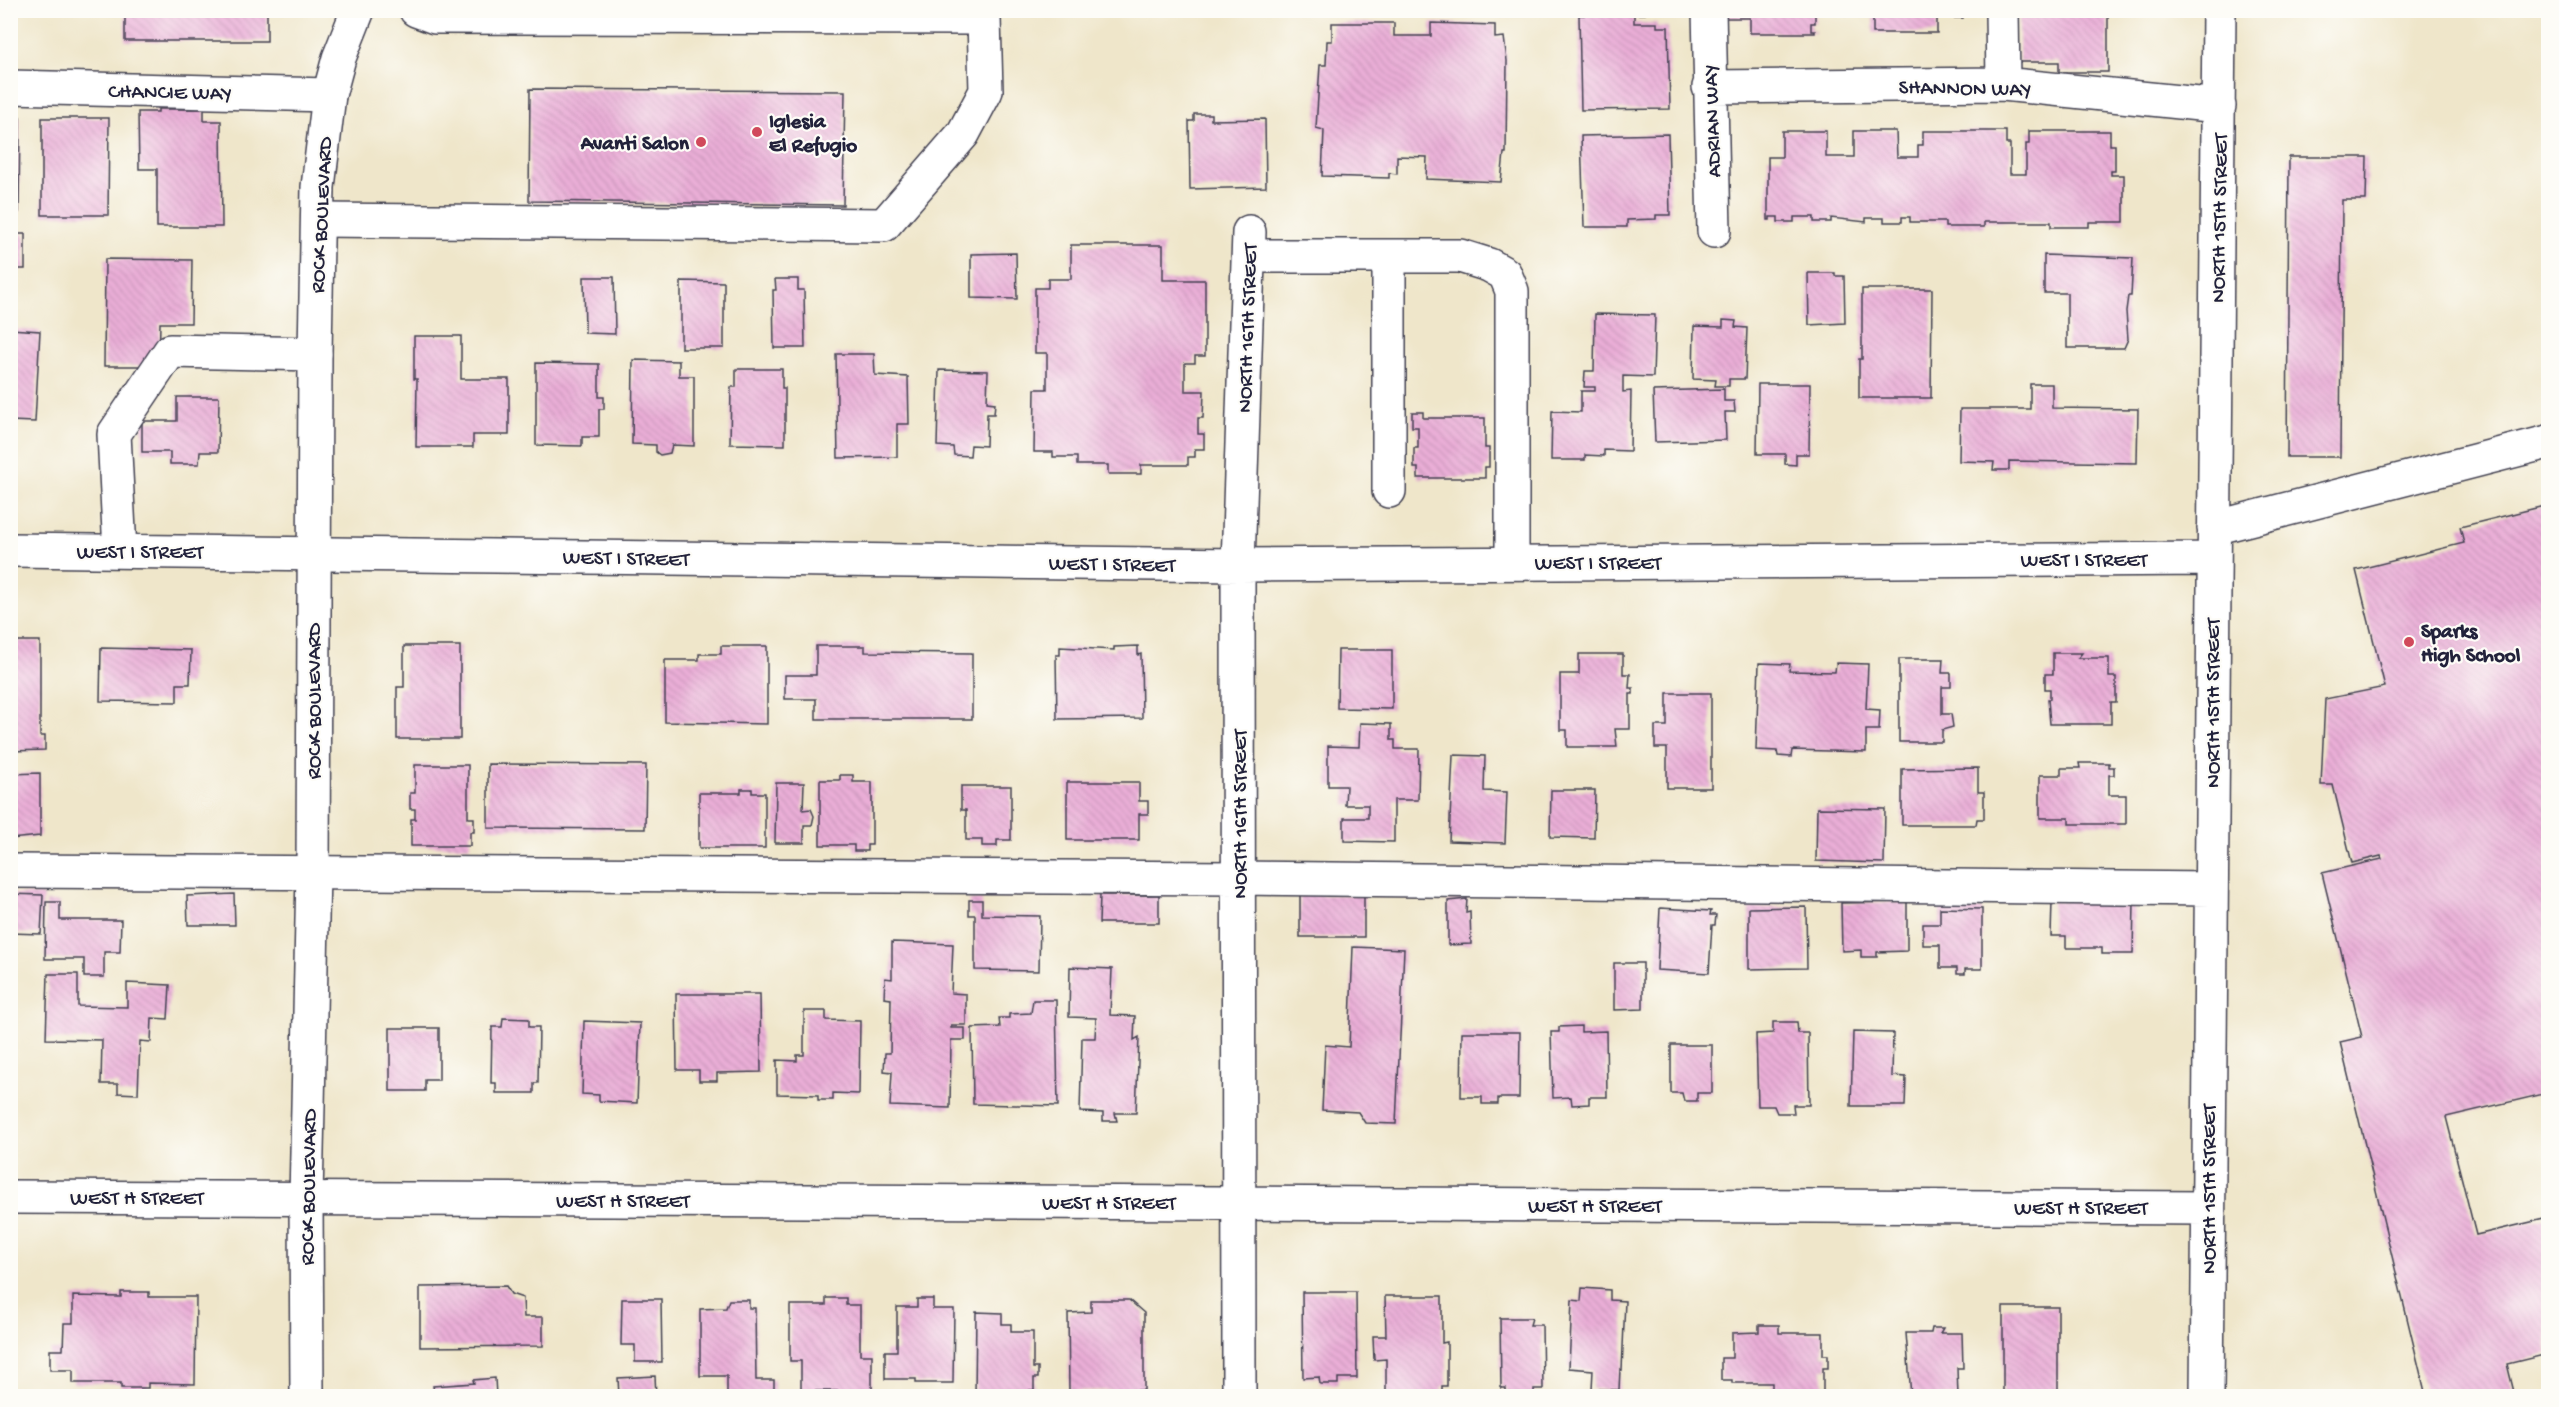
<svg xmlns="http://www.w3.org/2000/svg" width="2559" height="1407" font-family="'Gochi Hand',sans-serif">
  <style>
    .building { fill: url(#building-back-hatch) }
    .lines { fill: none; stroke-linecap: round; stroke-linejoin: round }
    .minor-casing { stroke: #413f50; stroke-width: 36 }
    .major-casing { stroke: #413f50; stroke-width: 36 }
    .minor { stroke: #fff; stroke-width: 33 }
    .major { stroke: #fff; stroke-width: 33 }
    .poi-dot { fill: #d1495b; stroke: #fdfcf7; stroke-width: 2 }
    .labels { text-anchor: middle; stroke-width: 4.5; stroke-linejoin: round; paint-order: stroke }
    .street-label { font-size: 21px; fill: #22223b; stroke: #fdfcf7 }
    .poi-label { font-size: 21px; font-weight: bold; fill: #22223b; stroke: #fdfcf7; text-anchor: start }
  </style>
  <defs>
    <pattern id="building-back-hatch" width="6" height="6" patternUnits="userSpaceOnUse" patternTransform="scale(1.5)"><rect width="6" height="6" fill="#eaaed7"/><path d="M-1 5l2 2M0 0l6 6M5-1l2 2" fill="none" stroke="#c895b9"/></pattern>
  </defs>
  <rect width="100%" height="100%" fill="#fdfcf7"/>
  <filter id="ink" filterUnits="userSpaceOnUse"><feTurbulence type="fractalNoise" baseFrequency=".0167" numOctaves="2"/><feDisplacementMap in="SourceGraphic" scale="12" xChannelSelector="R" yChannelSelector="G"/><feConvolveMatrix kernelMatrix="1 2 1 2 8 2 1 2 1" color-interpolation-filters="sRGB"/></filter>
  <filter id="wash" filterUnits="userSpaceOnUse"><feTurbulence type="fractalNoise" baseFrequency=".008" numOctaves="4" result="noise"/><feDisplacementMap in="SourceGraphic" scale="24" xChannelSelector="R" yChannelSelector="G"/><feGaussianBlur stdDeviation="1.35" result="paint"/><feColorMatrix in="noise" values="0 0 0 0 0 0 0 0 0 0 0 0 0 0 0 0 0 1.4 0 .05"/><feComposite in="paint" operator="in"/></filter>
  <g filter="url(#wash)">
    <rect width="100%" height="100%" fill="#efe6ca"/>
    <g id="blocks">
      <path class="building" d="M125,10H267V41H125Z
        M1583,10H1644L1645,14H1634V23H1657V27H1668L1670,109L1581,110L1579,15H1584Z
        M1726,10H1815V23H1811V31H1815V33H1750V18H1726Z
        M1873,10H1963V18H1937V33H1873Z
        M2019,10H2108V72H2059V62H2019Z
        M1332,23H1394V36H1431V23L1495,25V38L1504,37L1507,61L1506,153H1504L1501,182L1426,179L1427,157L1397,156V174L1389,173V178L1322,176L1324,130L1316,128L1320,65H1326L1327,41H1332Z
        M530,89L845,91L843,205L529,201Z
        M158,109H204V121H221L222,227H157V169H139L138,112H158Z
        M1194,114H1211V120L1265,119L1266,187L1190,189L1189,121H1194Z
        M10,117H20L19,212H15V228H10Z
        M42,118H109L108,215H42Z
        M1782,131H1826V157H1854V131H1896L1897,157H1918V145H1923V131H2006V144H2010V174H2026V144H2029V131H2110V145H2115V171H2111V175H2124V222H2089V227H2051V222H1984V227H1945V222H1910V217H1902V222H1884V218H1866V222L1831,218V222H1814V217H1794V222H1778V217H1770V220H1768V157H1782Z
        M1668,134L1670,215H1656V219L1627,220V227H1584L1581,136Z
        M2289,157H2367L2366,200H2342L2340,457H2287Z
        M10,234H25V269H10Z
        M1071,245H1163V280H1205V356H1195V363H1185V391H1204L1203,418H1198V434H1204V449H1195V457H1188V465H1141V474H1108V465H1077V457H1053V452H1034L1035,389H1047V353H1035V288H1048V279H1071Z
        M1016,253L1017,299L971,298V254Z
        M2044,255L2133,258L2131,296H2128L2126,311L2128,339L2124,348H2067V293H2044Z
        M105,259L192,260L191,323H160L159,366H104Z
        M1808,273H1835V276H1844L1845,323L1809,325Z
        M584,277H614L615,334L585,333Z
        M775,279H798V290H804L805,348H774L773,290H776Z
        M681,281L724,282V348H681Z
        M1862,289H1932L1931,398H1859V359H1862Z
        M1595,314L1655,315L1653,377L1623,376V392L1631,391L1630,451L1604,450V456L1585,455V460H1551L1552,411L1581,412V391H1595V387H1584L1585,371H1594Z
        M1723,320L1736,321L1735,327L1747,328L1745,379H1729V386H1715L1716,380L1693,379L1694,326L1723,327Z
        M10,329L40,331L35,422L10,421Z
        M414,336H461V379H509V435H473V447H416L417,379H414Z
        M836,354H874L875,375L908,377L909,424H897V457L838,458Z
        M633,360L679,361V376H694V446L672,445L670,453L660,455L656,452V445L632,444Z
        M536,363L599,364V397H604V409H599V437H582V446L536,445Z
        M736,369H782V388H785V445L730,444L731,387H736Z
        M939,370L988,371L987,402L995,403L994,414H987L986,446L971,445L970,456L954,455L953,447L937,446Z
        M1758,384H1810L1809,454H1796V465L1785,464V454H1757Z
        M2030,384H2052V408L2138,409L2137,463L2009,461V470H1993L1994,462L1959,461L1960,409H2030Z
        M1724,389V401H1734L1735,412H1725L1726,440L1655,442L1653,391Z
        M177,397H219L218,452H200L199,464H170V452H142V421H177Z
        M1412,412H1423V418H1485V448H1489V467H1485V478H1418V468H1414V448H1418V427H1412Z
        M2548,505V1093L2446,1117L2476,1235L2548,1218V1354L2507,1364L2515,1396H2426L2340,1042L2362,1037L2322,873L2382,859L2381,856L2352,863L2333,785H2321L2325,699L2385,687L2356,570L2464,543L2460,527Z
        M10,641H40V736H45V750L10,751Z
        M404,646H460V739H397V687H404Z
        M721,646H767V724L665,722V660H699V654H721Z
        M816,646H865V652L972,653V719H816V699H785V675H816Z
        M1138,646V655L1141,654L1142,718L1057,719L1056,655H1060V647L1114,650V647Z
        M101,648L191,650L190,684H177V702L100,701Z
        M1338,650H1392V709L1337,708Z
        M2053,653H2082L2078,658H2109V677H2116V702H2111V724H2050L2048,699H2050V689H2045V674H2053Z
        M1579,654H1623V674H1630L1629,688H1633V694H1630V729H1615L1617,747H1567V730H1560V674H1579Z
        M1899,659H1943L1942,673H1951V687H1942V714H1951L1953,727L1942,730V742H1899Z
        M1759,663L1790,664L1789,671L1835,672L1836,663L1868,664L1866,709L1880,710L1879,730H1866V752L1792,750L1791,757L1778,756L1777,751L1756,750Z
        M1667,693H1711V788H1667V748H1655V726H1667Z
        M1360,723L1391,724V740H1395V749H1419L1418,800H1394V842L1344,841V818H1368V805H1345L1346,786H1328V746L1359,747Z
        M1453,755L1485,756L1484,791L1507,792L1505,843L1449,841Z
        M2079,763H2109V767H2114V775H2109V795H2126V824H2069V818H2040V775H2061V768H2080Z
        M488,764L646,765L645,829L488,828Z
        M415,765H468V818H474V832H470V846H411V819H415V809H410V793H415Z
        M1978,768V792H1984V819H1977L1976,825H1902V769Z
        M40,773V836L10,839V774Z
        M840,775H853V782H872V845H867V851H854V845H820V780H840Z
        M1067,782H1139V801H1148V814H1139V840H1067Z
        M776,783H804L803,810L811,809L814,816L812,825H804V843H775Z
        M961,786H1011V840H997V846H982V840H966V810H961Z
        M741,789H752V793H765V848H699V793H741Z
        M1551,790H1595L1594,838L1550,837Z
        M1817,808L1885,809L1884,863L1816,861Z
        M10,894L43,895L41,934L10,933Z
        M234,894L235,925H188L187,896Z
        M1100,895H1159V923H1099Z
        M1300,895H1364V937H1300Z
        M1467,899L1466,913L1470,912L1471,944L1448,945V901Z
        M969,900H982V915L1040,916L1039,971L975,970V915H969Z
        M2052,901H2134L2133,954H2102V948H2066V936H2051Z
        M46,902H60V920H121L120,952H104V977H84V959H45Z
        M1907,902V951L1877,952V957H1861V950L1842,951L1841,903Z
        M1806,907L1807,968L1749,969V908Z
        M1660,908L1711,911L1710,915H1716L1715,925H1712L1709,973L1657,970Z
        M1940,908L1982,909V969H1965V974H1957V968H1940V945H1923V924H1940Z
        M892,942L953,944L951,993L966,994V1025H951V1028H965V1040H951L950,1108L890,1106L892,1072L884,1071L885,1053H890L891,999L884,998L885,978L892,979Z
        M1353,947L1404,949L1396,1124L1365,1123L1358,1112L1322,1110L1325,1045L1349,1047Z
        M1614,963H1643V1009L1614,1010Z
        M1070,967L1112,969L1110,1015L1135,1016L1134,1040L1139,1037L1136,1113H1115L1117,1121H1103V1113L1080,1112L1082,1038H1095L1096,1018L1069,1017Z
        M48,974H78V1006L127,1007V983L170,985L168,1019L152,1018L151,1042L140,1041L138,1094L118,1093V1084H101L102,1040L46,1039Z
        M676,994H760L761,1072L717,1073V1081H699V1070H677Z
        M1033,1000H1056L1058,1106L973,1104L972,1028L1000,1027L999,1018H1009V1014L1031,1013Z
        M804,1011H826V1020L860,1021L859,1094L833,1093V1100H818V1095L777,1094V1060L797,1061V1055H804Z
        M503,1018L529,1019V1027H539L538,1083H534V1093H496V1083H491L492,1027H502Z
        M584,1021L640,1023L637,1103L599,1101V1095L582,1094Z
        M1773,1022H1797L1798,1033H1808L1809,1105H1793L1794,1113H1777L1774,1106H1758L1756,1034L1773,1033Z
        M1581,1026V1032L1606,1031L1607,1097H1589V1104L1572,1105L1571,1097L1553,1098L1551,1032H1559V1027Z
        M390,1028H439V1080H425V1091H390Z
        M1462,1032H1520L1519,1098H1498V1104H1482V1097H1461Z
        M1853,1032L1893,1033L1892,1076L1906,1077L1905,1106H1851Z
        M1671,1045H1712V1093H1697V1101H1684L1682,1093H1671Z
        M506,1286L511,1294L523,1298L524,1317H543V1346L420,1347V1287Z
        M1582,1288L1610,1290V1300L1625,1301L1622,1370L1620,1369L1619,1390L1592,1389L1593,1370L1569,1368L1572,1300L1581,1301Z
        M121,1292H149V1297H196L195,1384L148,1383V1388H121V1383H73V1370H50V1350H63L64,1323H73V1296L121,1297Z
        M1302,1292H1356L1357,1378H1338V1384H1320L1319,1377L1303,1378Z
        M1385,1296H1442V1343L1447,1342V1386H1442V1396H1386V1359L1374,1360L1373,1336H1386Z
        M826,1298H846V1305H860V1355H872V1391H801V1361H790V1305H826Z
        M622,1299H661L662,1362H635V1345H621Z
        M917,1299H933V1309H954L953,1383H916V1379H885V1351H897V1307H917Z
        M729,1300H749V1308H755L756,1380H774V1396H727V1376H700V1309L726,1308Z
        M1091,1300H1129L1144,1313V1390L1069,1391L1068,1313L1091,1312Z
        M2003,1307H2058V1396H2003Z
        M976,1312L1002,1313V1324H1011V1332H1033V1368H1038V1378H1034V1390H1030L1032,1396H1020V1391H1002V1396H975Z
        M1500,1318H1532L1530,1325H1542L1543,1389H1534V1396H1506V1388H1501Z
        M1759,1325H1779V1333H1823V1355H1828V1368H1823V1396H1772V1383H1732V1380H1721V1358H1732V1333L1759,1332Z
        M1932,1328H1943L1940,1333H1962L1963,1368H1957L1958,1396H1911L1906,1333H1931Z
        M655,1376L656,1396H619L618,1378Z
        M495,1378L496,1396H419V1393L434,1392L433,1386L474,1383L473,1380Z"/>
    </g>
  </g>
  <g filter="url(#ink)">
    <use href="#blocks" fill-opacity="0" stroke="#413f50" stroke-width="1.5"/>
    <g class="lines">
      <g class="minor-casing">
        <path id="minor" d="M416,10L435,17L984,18V10
          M1709,10L1714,231
          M2002,10L2003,84
          M10,87L329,95
          M1709,87L2003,84L2219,106
          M318,220L884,225L963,134L986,91L984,18
          M1249,256H1460L1489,265L1505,274L1512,291V563
          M1389,256V491
          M2214,528L2548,442
          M10,550L1238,565L2213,559
          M120,551L114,434L170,351L315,354
          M10,871L1239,878L2211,889
          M10,1197L2207,1208
          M1239,1396L1238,565L1249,232
          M2207,1396L2219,10"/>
      </g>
      <g class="major-casing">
        <path id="major" d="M307,1396L306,1199L313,873L315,354L318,187L329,95L339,58L358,10"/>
      </g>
      <use href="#minor" class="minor"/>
      <use href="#major" class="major"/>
    </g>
  </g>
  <g class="poi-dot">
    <circle cx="757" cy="132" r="6"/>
    <circle cx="701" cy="142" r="6"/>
    <circle cx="2409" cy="642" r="6"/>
  </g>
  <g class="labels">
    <g class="street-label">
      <text transform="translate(1965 87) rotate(1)" y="7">SHANNON WAY</text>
      <text transform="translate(170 91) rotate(1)" y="7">CHANCIE WAY</text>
      <text transform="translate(1711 121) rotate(-92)" y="7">ADRIAN WAY</text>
      <text transform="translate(320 215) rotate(-87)" y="7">ROCK BOULEVARD</text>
      <text transform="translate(2218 218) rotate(-89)" y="7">NORTH 15TH STREET</text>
      <text transform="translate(1246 328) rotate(-88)" y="7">NORTH 16TH STREET</text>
      <text x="140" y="558">WEST I STREET</text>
      <text transform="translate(626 557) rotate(1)" y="7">WEST I STREET</text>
      <text x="2084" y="566">WEST I STREET</text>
      <text x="1598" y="569">WEST I STREET</text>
      <text transform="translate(1112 563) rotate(1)" y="7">WEST I STREET</text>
      <text transform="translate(313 701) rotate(-90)" y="7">ROCK BOULEVARD</text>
      <text transform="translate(2212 703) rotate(-90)" y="7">NORTH 15TH STREET</text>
      <text transform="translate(1239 814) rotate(-90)" y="7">NORTH 16TH STREET</text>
      <text transform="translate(307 1187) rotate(-89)" y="7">ROCK BOULEVARD</text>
      <text transform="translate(2208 1189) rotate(-90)" y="7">NORTH 15TH STREET</text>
      <text x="137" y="1204">WEST H STREET</text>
      <text x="623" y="1207">WEST H STREET</text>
      <text x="1109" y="1209">WEST H STREET</text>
      <text x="1595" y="1212">WEST H STREET</text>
      <text x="2081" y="1214">WEST H STREET</text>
    </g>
    <g class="poi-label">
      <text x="769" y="127">Iglesia<tspan x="769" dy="24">El Refugio</tspan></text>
      <text x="689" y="149" text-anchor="end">Avanti Salon</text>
      <text x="2421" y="637">Sparks<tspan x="2421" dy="24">High School</tspan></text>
    </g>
  </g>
  <rect width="2559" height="1407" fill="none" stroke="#fdfcf7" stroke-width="36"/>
</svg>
